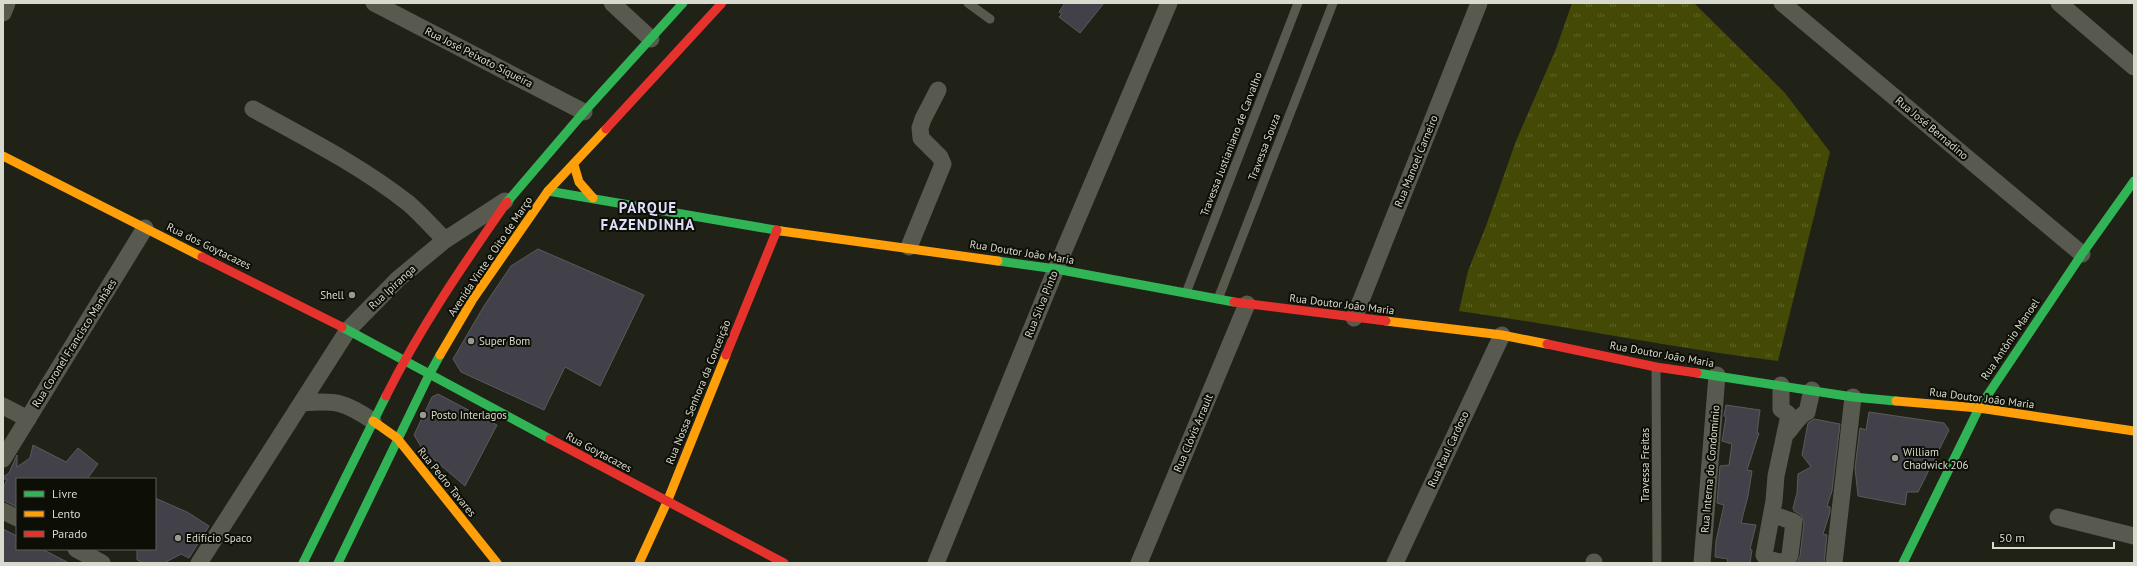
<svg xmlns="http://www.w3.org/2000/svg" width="2137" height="566" font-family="'PT Sans',sans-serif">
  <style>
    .grass { fill: url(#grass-tufts) }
    .building { fill: #424149; stroke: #595b5a }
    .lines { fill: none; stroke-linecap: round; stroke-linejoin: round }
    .lane { stroke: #595a4f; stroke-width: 9 }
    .street { stroke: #595a4f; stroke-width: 17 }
    .fast { stroke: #30b455; stroke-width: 9 }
    .slow { stroke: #ff9f0a; stroke-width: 9 }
    .jam { stroke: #e5322d; stroke-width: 9 }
    .poi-dot { fill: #989a8e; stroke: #0d0e06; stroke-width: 1.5 }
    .labels { text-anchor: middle; stroke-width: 4; stroke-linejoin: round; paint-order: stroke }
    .street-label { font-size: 11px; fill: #d8dace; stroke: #0d0e06 }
    .poi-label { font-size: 11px; fill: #d8dace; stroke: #0d0e06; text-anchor: start }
    .district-label { font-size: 15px; font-weight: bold; letter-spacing: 1px; fill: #dedffc; stroke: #0d0e06 }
  </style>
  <defs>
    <pattern id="grass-tufts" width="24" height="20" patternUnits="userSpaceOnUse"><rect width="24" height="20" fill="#444a05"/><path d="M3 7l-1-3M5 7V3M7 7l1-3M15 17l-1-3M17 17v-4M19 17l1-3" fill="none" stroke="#5e6428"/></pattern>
  </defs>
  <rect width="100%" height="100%" fill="#202217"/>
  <path class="grass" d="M1572,3H1694L1785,93L1830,152L1778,361C1671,348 1566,326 1459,311L1468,271L1486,226L1516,141L1556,49Z"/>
  <path class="building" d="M1065,3H1104L1080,33L1059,17L1062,14L1059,12Z
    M538,249L644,295L600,386L565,367L544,410L461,372L453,359L484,306L511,266Z
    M438,394L497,425L465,486L423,450L414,435L432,397Z
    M1726,405L1760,410L1757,433H1759L1747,470L1752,471L1748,496L1741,523L1756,525L1750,549L1752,550L1750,563H1727L1728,559L1715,557L1716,541L1724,505L1717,503L1720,466L1729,465L1732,444L1722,441L1726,417L1724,416Z
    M1869,412L1944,423L1949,430L1918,492H1907L1905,505L1858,496L1855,468L1860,428L1866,430Z
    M1814,419L1840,424L1832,491L1827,506L1830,507V512L1823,534L1827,535L1824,563H1797L1800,556L1804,523L1801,515L1794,511L1793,508L1797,493L1798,474L1811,467L1802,455L1808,423Z
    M33,445L66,462L78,448L98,464L87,479H17V507L3,500V489L7,479H3V477L9,473L17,455V467L30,458Z
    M155,498L187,512L209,526L189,558L181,554L164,563H144L137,560V549H155Z
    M3,529L17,536V549H42L69,563H3Z"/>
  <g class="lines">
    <path class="lane" d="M968,3L990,19
      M1186,293L1298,3
      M1218,299L1333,3
      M1656,367L1657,563"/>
    <path class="street" d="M374,3L584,112
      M612,3L651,39
      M1782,3L2082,254
      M2059,3L2134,67
      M3,13L7,3
      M253,109C306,138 361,166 408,203C421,214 433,228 445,240
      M909,247L943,164L940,157L921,138L920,128L923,119L938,90
      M1354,318L1479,3
      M1781,385V409L1788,414V420L1776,476L1774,501L1764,555L1767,559L1784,563
      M302,403C336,400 345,402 373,421
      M3,406L28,419
      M1786,434C1794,426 1797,417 1807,412L1812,390
      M3,459L145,228
      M3,511L17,518
      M1771,517H1780L1794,522L1790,555L1786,563
      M2058,517L2134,536
      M76,549L102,563
      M199,563L348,330L398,279L445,240L505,201
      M936,563L1056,269L1169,3
      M1139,563L1247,304
      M1395,563L1502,335
      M1594,563V562
      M1702,563L1717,375
      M1834,563L1853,397"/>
    <path class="fast" d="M548,191L781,231
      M507,202L584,112L683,3
      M998,261L1056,269L1234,302
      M342,327L550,439
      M1697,373L1853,397L1896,401
      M303,563L386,396
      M338,563L429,375L440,355
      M1903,563L1979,408L2082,254L2134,181"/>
    <path class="slow" d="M3,156L202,257
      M574,165L579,182L593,198
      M781,231L998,261
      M1386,321L1502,335L1547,344
      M440,355L473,299L548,191L606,129
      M1896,401L1979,408L2134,431
      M373,421L397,438L497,563
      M639,563L667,502L726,355"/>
    <path class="jam" d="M606,129L722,3
      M202,257L342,327
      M1234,302L1386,321
      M1547,344L1656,367L1697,373
      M726,355L777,230
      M386,396C420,328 463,265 507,202
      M550,439L784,563"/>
  </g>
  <g class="poi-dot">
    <circle cx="352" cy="295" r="4"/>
    <circle cx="471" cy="341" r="4"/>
    <circle cx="423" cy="415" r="4"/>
    <circle cx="1895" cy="458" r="4"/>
    <circle cx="178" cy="538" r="4"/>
  </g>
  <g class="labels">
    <g class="street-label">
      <text transform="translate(479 57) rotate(27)" y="4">Rua José Peixoto Siqueira</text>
      <text transform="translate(1932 128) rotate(40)" y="4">Rua José Bernadino</text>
      <text transform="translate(1231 144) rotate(-69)" y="4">Travessa Justianiano de Carvalho</text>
      <text transform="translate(1264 147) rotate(-69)" y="4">Travessa Souza</text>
      <text transform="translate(1416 161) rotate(-68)" y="4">Rua Manoel Carneiro</text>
      <text transform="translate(209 246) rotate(26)" y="4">Rua dos Goytacazes</text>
      <text transform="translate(1022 252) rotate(9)" y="4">Rua Doutor João Maria</text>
      <text transform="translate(490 256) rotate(-56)" y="4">Avenida Vinte e Oito de Março</text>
      <text transform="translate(392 287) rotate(-43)" y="4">Rua Ipiranga</text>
      <text transform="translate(1041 304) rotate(-68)" y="4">Rua Silva Pinto</text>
      <text transform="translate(1342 304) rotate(7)" y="4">Rua Doutor João Maria</text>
      <text transform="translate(2010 339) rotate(-56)" y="4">Rua Antônio Manoel</text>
      <text transform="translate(74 343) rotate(-58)" y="4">Rua Coronel Francisco Manhães</text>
      <text transform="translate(1662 354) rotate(10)" y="4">Rua Doutor João Maria</text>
      <text transform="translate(698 392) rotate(-68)" y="4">Rua Nossa Senhora da Conceição</text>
      <text transform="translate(1982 398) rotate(7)" y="4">Rua Doutor João Maria</text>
      <text transform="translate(1193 433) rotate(-67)" y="4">Rua Clóvis Arrault</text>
      <text transform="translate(1448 449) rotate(-65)" y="4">Rua Raul Cardoso</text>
      <text transform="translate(599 452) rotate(28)" y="4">Rua Goytacazes</text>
      <text transform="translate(1645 465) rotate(-90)" y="4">Travessa Freitas</text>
      <text transform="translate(1710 469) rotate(-85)" y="4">Rua Interna do Condomínio</text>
      <text transform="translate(447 482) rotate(51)" y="4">Rua Pedro Tavares</text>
    </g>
    <g class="poi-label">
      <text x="344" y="299" text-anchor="end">Shell</text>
      <text x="479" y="345">Super Bom</text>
      <text x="431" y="419">Posto Interlagos</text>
      <text x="1903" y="456">William<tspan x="1903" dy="13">Chadwick 206</tspan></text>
      <text x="186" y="542">Edifício Spaco</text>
    </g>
    <g class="district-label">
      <text x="648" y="213">PARQUE<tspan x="648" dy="17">FAZENDINHA</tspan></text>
    </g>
  </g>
  <rect width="2137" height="566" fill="none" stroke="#d8dace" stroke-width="8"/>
  <rect x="16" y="478" width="140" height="72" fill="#0d0e06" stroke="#5e6056"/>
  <rect x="24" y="491" width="20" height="6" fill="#30b455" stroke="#5e6056"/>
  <text x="52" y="498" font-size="12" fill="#d8dace">Livre</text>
  <rect x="24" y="511" width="20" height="6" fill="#ff9f0a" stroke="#5e6056"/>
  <text x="52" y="518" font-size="12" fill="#d8dace">Lento</text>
  <rect x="24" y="531" width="20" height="6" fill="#e5322d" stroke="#5e6056"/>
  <text x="52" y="538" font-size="12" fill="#d8dace">Parado</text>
  <path d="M1993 542v6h121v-6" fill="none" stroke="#d8dace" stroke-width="2"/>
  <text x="1999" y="542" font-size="12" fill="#d8dace" stroke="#0d0e06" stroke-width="3" paint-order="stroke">50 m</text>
</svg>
